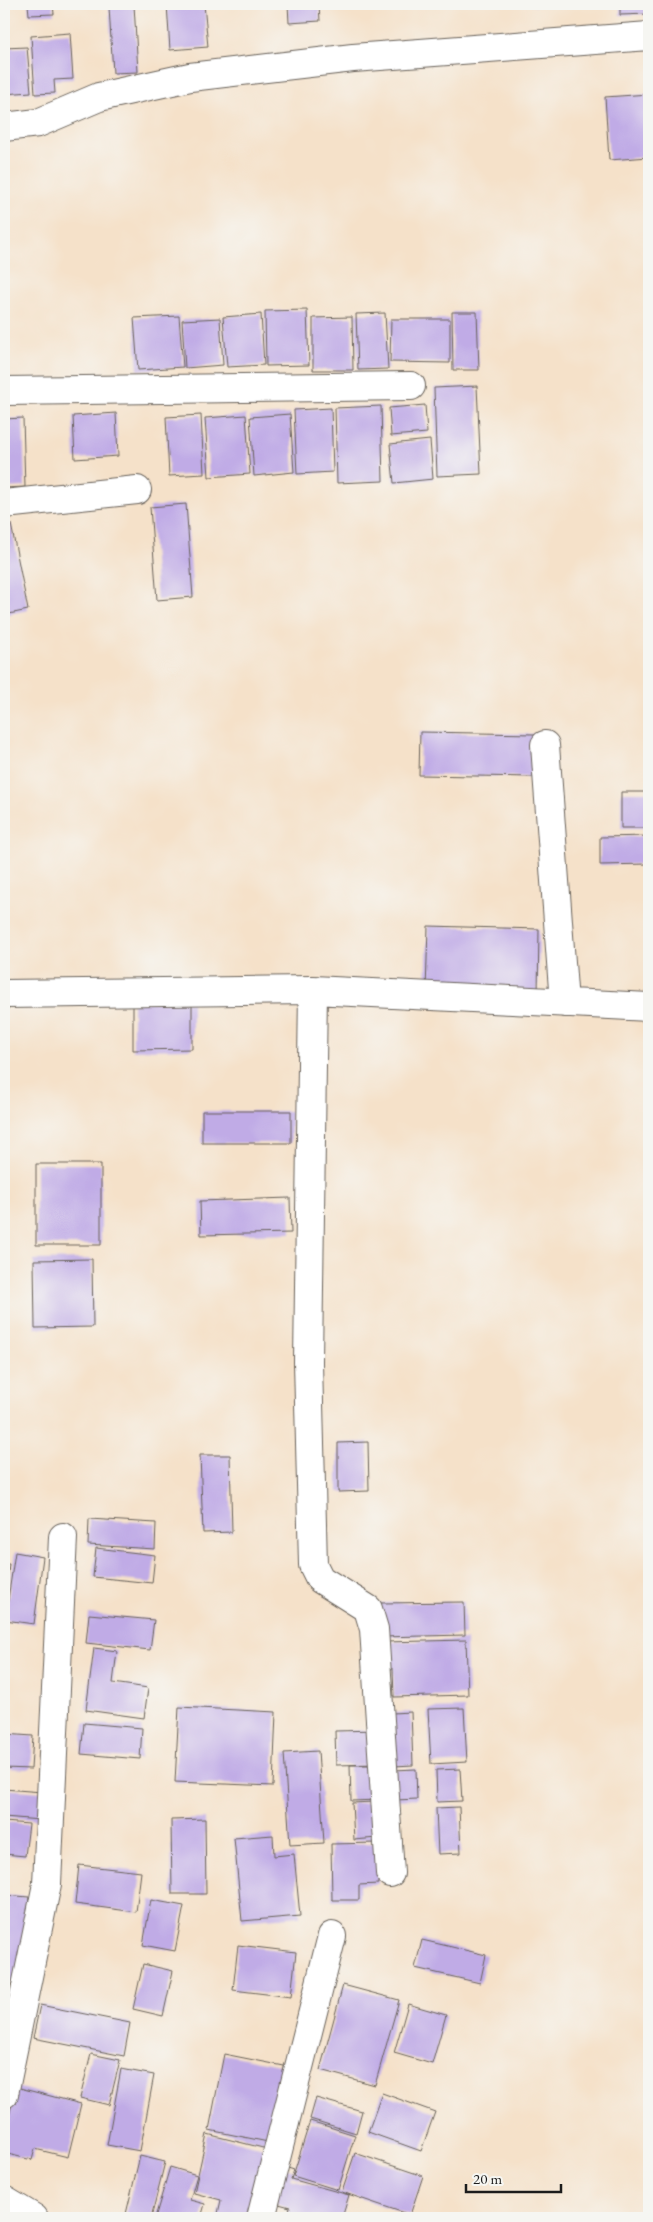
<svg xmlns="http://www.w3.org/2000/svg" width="653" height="2222" font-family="'EB Garamond',serif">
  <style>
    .building { fill: #c0abe6 }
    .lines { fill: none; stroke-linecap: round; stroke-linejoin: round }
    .minor-casing { stroke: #686159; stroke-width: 30 }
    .minor { stroke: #fff; stroke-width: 28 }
  </style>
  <rect width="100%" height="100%" fill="#f6f6f2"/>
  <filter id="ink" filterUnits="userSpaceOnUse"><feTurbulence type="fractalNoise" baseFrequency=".02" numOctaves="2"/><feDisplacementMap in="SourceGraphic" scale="10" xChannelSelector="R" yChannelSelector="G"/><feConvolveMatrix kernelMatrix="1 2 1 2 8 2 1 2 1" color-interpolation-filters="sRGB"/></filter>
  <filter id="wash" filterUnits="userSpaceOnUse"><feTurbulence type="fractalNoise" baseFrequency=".0096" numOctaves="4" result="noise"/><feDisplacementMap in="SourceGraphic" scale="20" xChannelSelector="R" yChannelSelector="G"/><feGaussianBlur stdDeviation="1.12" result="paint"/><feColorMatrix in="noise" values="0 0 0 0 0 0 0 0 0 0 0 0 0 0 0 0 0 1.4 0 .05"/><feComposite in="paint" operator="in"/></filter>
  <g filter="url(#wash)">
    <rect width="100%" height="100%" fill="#f5e1c9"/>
    <g id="blocks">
      <path class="building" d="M28,4H53L54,14L29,15Z
        M167,4H204L208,47L170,50Z
        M288,4H319L320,21L289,23Z
        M533,4H549V5L533,6Z
        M620,4H649V14L620,15Z
        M134,5L138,72L113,73L109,7Z
        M70,33L73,79L54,80L55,93L35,94L31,36Z
        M27,47L31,92L4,94V48Z
        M649,94V157L609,160L605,97Z
        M307,310L309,365L266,366L265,311Z
        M452,312H477L479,370H453Z
        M385,313L388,369L358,370L356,314Z
        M261,314L264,365L227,367L223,317Z
        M179,316L183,367L138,370L134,318Z
        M352,317L353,370H313V318Z
        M220,318L223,365L185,368L182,320Z
        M391,319H450V363L390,362Z
        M477,386L481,474L437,476L434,388Z
        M425,405L427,433L391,436L389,408Z
        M381,406L383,481L337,483L335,408Z
        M331,408L333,472L297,474L294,410Z
        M116,413L118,456L75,459L73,416Z
        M290,414L294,472L254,476L250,417Z
        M201,415L204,474L169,476L166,417Z
        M246,415L250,474L209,477L205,418Z
        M23,418L25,487L4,488V419Z
        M430,440L433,479L394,483L390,444Z
        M186,504L193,597L157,600L150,507Z
        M11,524L28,610L4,615V525Z
        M420,732L534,734L533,777L419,775Z
        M621,792H649V828H621Z
        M649,836V864L600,865V837Z
        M428,926L539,929L538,994L426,992Z
        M133,1002H192V1049L133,1050Z
        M202,1111H291V1143H202Z
        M36,1164H101V1245H36Z
        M290,1198L291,1233L201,1235L200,1201Z
        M92,1259L93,1327L35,1328L34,1260Z
        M368,1442L369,1491L338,1492V1443Z
        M200,1455H230L232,1532L203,1533Z
        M89,1519L156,1523L155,1549L88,1545Z
        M96,1548L155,1555L152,1583L93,1577Z
        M15,1552L43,1557L34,1624L5,1620Z
        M4,1564H9L5,1598L4,1597Z
        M464,1602L465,1635L381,1637L380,1603Z
        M89,1614L154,1620L150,1650L86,1643Z
        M466,1640L468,1695L394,1697L393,1669H386L385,1642Z
        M94,1648L117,1651L113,1683L148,1688L144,1718L86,1710Z
        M179,1707L276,1712L273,1786L175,1782Z
        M464,1708L467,1762L431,1764L428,1709Z
        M411,1712L413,1765L394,1766L392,1713Z
        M84,1723L142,1728L140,1759L81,1754Z
        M378,1730L379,1764L336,1765L335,1731Z
        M4,1734L33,1736L31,1769L4,1768Z
        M318,1751L324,1843L290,1845L284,1753Z
        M350,1765H378V1800L351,1801Z
        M416,1769L417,1799L396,1800L394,1770Z
        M460,1769L462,1801L437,1802L436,1770Z
        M4,1789L42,1792L40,1820L4,1817Z
        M374,1802L377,1838L354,1840L352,1803Z
        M459,1807L461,1853L438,1854L436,1808Z
        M205,1819L206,1894H172L171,1820Z
        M4,1822L29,1824L25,1856L4,1854Z
        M273,1835L274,1856L294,1854L300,1916L242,1921L234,1838Z
        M377,1843L378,1884L359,1885V1900H332L331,1844Z
        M79,1865L141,1872L136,1912L75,1904Z
        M4,1895L29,1897L22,1982L4,1981Z
        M151,1900L184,1906L175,1951L143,1945Z
        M422,1940L486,1955L480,1983L415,1968Z
        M238,1945L296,1952L291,1997L233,1990Z
        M143,1964L173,1971L163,2016L133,2009Z
        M343,1985L399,2000L375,2085L320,2070Z
        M408,2004L446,2015L432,2064L394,2053Z
        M40,2005L130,2023L124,2056L33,2038Z
        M91,2054L120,2060L109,2105L80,2098Z
        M224,2054L294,2068L278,2144L209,2130Z
        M121,2069L154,2075L140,2151L107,2145Z
        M16,2087L81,2104L68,2157L35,2149L32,2160L4,2153V2137Z
        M382,2093L435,2112L421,2151L368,2132Z
        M316,2098L362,2111L356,2133L310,2119Z
        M310,2121L355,2135L338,2190L293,2176Z
        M207,2134L271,2150L255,2218H217L221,2200L194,2193Z
        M355,2153L423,2176L410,2215L342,2192Z
        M140,2156L165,2162L151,2218H125Z
        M170,2167L197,2175L190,2200L205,2204L201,2218H155Z
        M285,2167L294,2170L291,2179L349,2195L342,2218H287L290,2207L275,2203Z"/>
    </g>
  </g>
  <g filter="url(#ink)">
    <use href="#blocks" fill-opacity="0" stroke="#686159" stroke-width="1"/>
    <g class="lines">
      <g class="minor-casing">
        <path id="minor" d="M4,127L38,123L99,97L190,77L353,58L649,36
          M4,391L411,386
          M4,504L137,490
          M545,745L564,1003
          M313,990L308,1362L313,1565L320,1579L368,1609L374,1629L390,1873
          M4,994L313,990L649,1007
          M4,2094L47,1884L63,1537
          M4,2200L34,2218
          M261,2218L332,1936"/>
      </g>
      <use href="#minor" class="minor"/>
    </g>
  </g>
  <rect width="653" height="2222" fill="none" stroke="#f6f6f2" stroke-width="20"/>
  <path d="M466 2184v8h95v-8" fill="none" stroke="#1c1c1c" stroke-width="2.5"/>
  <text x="473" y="2184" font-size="15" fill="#1c1c1c" stroke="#f6f6f2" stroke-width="4" paint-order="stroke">20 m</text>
</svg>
